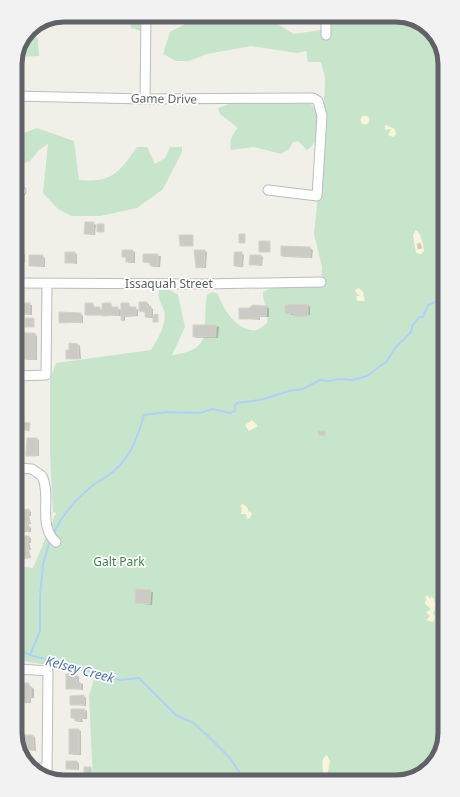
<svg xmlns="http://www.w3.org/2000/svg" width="460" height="797" font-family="'Noto Sans',sans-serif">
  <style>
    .green { fill: #c7e5cb }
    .sand { fill: #f8f5db }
    .shadow { fill: #0003 }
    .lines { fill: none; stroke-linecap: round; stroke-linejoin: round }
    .stream { stroke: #b0d0f9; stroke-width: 2 }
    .building { fill: #cccac5; stroke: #d5d2c7 }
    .minor-casing { stroke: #babcc0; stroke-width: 11 }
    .minor { stroke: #fff; stroke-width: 9 }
    .labels { text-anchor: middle; stroke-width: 3.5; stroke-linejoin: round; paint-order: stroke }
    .street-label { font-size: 12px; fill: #606267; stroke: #fff }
    .park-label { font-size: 12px; fill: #3c8248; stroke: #fff }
    .water-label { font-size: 13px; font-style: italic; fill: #5074b3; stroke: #fff }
    .rim { fill: none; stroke: #606267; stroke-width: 5 }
  </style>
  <rect width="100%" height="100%" fill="#f0f0e9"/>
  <path class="green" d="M128,15H140V31L131,28Z
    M202,15H275L276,23L294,34L321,30L332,18L338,19L355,15H400L424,23L440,42L445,734L437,760L418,777L93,781L89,696L95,675L62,665L40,664L19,660V566L33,568L56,513L53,512L50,455V380L56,363L151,350C158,339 169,321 163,308C160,301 158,299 159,290H170L178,295L185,327L172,355C217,350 201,327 207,295L212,292L218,294C223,309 238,333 257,330C260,329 264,325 267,323C269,311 263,304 263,292L273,287L321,286L322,267L314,234L322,158L325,78L321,62H308L306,51L297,53L251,46L207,54L189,61H176L163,54L170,32Z
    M29,30L34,31L38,40L39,56L17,57Z
    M260,102L311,104C323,117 321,142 307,150L298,141L293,142L289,149L281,154L254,147L231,150C229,141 232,134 238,128L220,114L218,108L232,103Z
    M37,128L74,141L79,180C113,183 119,172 137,147H147L155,164L165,158L170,147H182V152L163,189L137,208L100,216H71L58,209L43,193L48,144L39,150L30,161L18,165L16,163V136Z
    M17,326L23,330L21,368L17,369Z"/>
  <path class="sand" d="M360.5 120a4.5 4.5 0 1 1 9 0a4.5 4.5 0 1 1-9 0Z
    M386,125L395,129L396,134L393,137L388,135L391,129L385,130V126Z
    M416,230C421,233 423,244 424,251L421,254L416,253L413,235Z
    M359,288L363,292L365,301H357L356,296H360L356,293L355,290Z
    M252,420L258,426L249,431L245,425Z
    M243,504L248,508V511L252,513L250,518L247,519L246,514H241L242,508L240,506Z
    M427,595L430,599L431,596C437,600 435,609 433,613L435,617L433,622L426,620L430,616L426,612L431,609L425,604V601L427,600L425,597Z
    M327,755L330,761L327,776L323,774C323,767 320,759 327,755Z"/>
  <path class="shadow" d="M16,211L19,212V223H16Z
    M93,223L96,225L95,235L85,234Z
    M282,247L310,248L313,250L312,258L285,257L282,255Z
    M133,251L135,252V263H129L127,261V258L123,257Z
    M205,251L207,252L206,268H199L196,267Z
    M16,253L25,254V263H16Z
    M74,253L77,254V264L66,262Z
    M241,253L244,255L243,267H238L235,266Z
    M144,255L161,256L160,267H153L151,263L144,262Z
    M42,256L45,258V267L30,266Z
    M261,256L263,257L262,266L250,264Z
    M147,303L149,304V307L153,309V316H158V322H155L154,318H148L146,317V313L138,310V316L125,317V321L122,320V316L86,315L93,304L95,308L103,310L111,304L113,308L122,310L129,304L131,308L140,310Z
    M17,304L32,305V315L17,314Z
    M308,305L310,307V315L296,316L286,313Z
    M266,307L269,308V317H260V320L240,318L249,309Z
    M81,314L83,316V323L60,322Z
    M194,326H216L219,327L218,338H196L194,336Z
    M35,334L37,336V360H27L25,358Z
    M78,345L80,346L81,359L67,358L70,351Z
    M37,439L39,440V456H30L27,455Z
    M29,510L31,512V516H29L31,524H29V526L31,528V532H22L19,531Z
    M29,537L31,538V543H29L31,550H29L31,558L22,559L19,557L18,543Z
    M137,590L153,592L152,605L136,603Z
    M77,675L79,677V683L83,684V690L67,688Z
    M19,684H28L34,689V698H31V703H20Z
    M84,696L86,698V706L71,704Z
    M85,710L87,711V719H82L83,722H78L72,717Z
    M78,730L81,731V755H73L70,753Z
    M33,736L35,737L36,751L23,749Z
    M76,762L79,763V770L67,769Z"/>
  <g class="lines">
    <path class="stream" d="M54,533C61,516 77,498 91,487C98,481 107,477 114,471C131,456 138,436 144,415L167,412L200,413L212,409L230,413L235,411V405L237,403L260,400L289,391L303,389L320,380L330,381L339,379L353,380L367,376L386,362L396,347L411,332L412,326L419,317H423L428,305L442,299
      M19,650L33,656L103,673L120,680L139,678L177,716L192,722L207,735L229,757L244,779
      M30,655L40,631V597L43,564L49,544"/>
  </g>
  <path class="building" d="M85,222H94L93,234H84Z
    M97,224H104V232H97Z
    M239,234H245V243H239Z
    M179,235H193V246H180Z
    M259,241H270V252H259Z
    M420,243L422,248L418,249L417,244Z
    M281,246L310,247V257L281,256Z
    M122,250H133V262H126V257H122Z
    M194,250H205L204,267L196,268Z
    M16,252H23L22,263L16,262Z
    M65,252H75V263H65Z
    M235,252H242L241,266H234V255Z
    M143,254H158V266H150V263L143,262Z
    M29,255H43V266H29Z
    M250,255H261V263L259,265H249Z
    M139,302H147V306H151V317H145V312L139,311Z
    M17,303H30L29,314H17Z
    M85,303H93V307H100V315H85Z
    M102,303H111V307H118V315L102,316Z
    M121,303H129V307H136V315L123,316V321L121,320Z
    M308,304V316L294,317V313L285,314V305Z
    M253,305L267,306L266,316H258V319H239V308H249Z
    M59,312L81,313V322L59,323Z
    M158,314V322H153V315Z
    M25,318H34V327H25Z
    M193,325H216V337H193Z
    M24,333H35V359H24Z
    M69,343L78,344L79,359H66V350H69Z
    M22,422L30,423L29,431L21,429Z
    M318,431H326L325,436L318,435Z
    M27,438H37V456H26Z
    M29,509V515H27V517H29V523H27V525H29V531H18V510Z
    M18,536H29V542H27L29,550H27V552H29V558H19Z
    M136,589L151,590L150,604L135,603Z
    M66,674H77V682H80L81,689H66Z
    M19,683H29V687H31V697H29V702H20Z
    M84,695V705H70V696Z
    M71,709H85V718H80V721H75V718H71Z
    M69,729H79V754H69Z
    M22,735H33L34,750H22Z
    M66,761H77V769H66Z
    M84,767H91L92,774H84Z
    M66,778H77V782H66Z"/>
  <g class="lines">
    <g class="minor-casing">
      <path id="minor" d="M326,15V35
        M15,96L145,99L313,98L318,101L322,116L317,196L268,190
        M145,99L146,15
        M16,191H21
        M17,283L203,284L321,282
        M17,376L46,375L47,284
        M18,468L32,469L42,476C52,496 37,526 56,542
        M19,669L48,671L47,777
        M32,768H47"/>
    </g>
    <use href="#minor" class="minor"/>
  </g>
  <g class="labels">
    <g class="street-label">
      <text transform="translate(164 99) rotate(1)" y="4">Game Drive</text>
      <text x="169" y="288">Issaquah Street</text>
    </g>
    <g class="park-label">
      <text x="119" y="566">Galt Park</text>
    </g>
    <g class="water-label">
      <text transform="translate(80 669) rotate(15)" y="5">Kelsey Creek</text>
    </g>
  </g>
  <path d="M0 0H460V797H0ZM64 22H396A42 42 0 0 1 438 64V733A42 42 0 0 1 396 775H64A42 42 0 0 1 22 733V64A42 42 0 0 1 64 22Z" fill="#f2f2f3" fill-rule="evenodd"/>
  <path class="rim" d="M64 22H396A42 42 0 0 1 438 64V733A42 42 0 0 1 396 775H64A42 42 0 0 1 22 733V64A42 42 0 0 1 64 22Z"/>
</svg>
